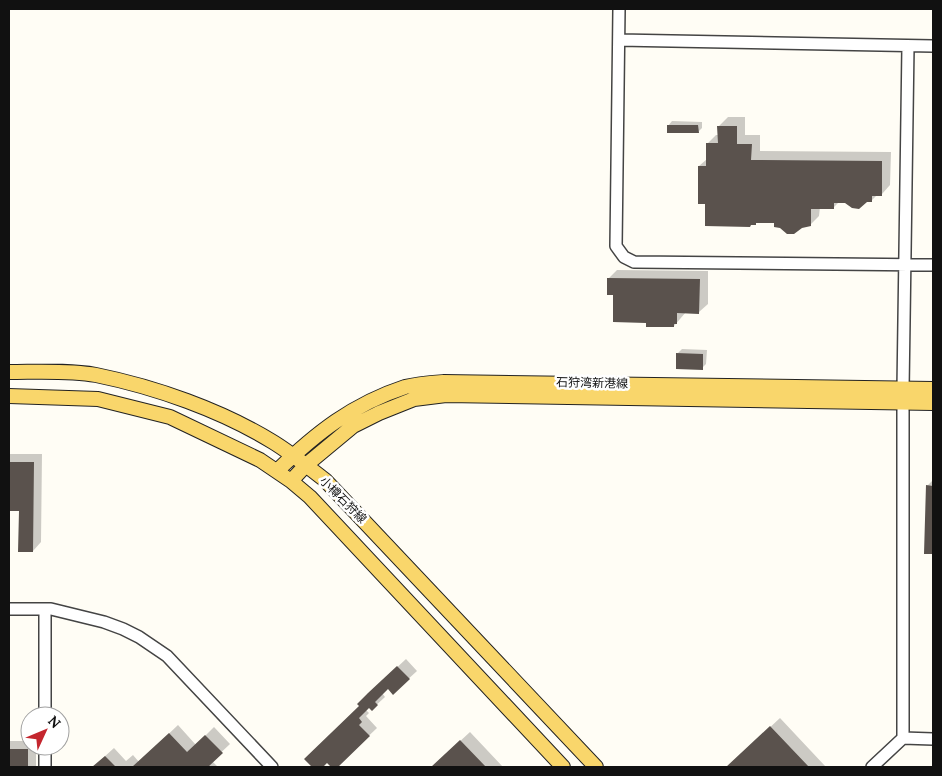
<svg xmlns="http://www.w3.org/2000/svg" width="942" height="776" font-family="Lora,'Noto Sans JP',serif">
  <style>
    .shadow { fill: #0003 }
    .building { fill: #5a524d }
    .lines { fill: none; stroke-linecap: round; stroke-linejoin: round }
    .minor-casing { stroke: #444; stroke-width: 14 }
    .major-casing { stroke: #222; stroke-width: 16 }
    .minor { stroke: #fff; stroke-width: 11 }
    .major { stroke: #f9d66b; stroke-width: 14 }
    .labels { text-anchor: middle; stroke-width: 5; stroke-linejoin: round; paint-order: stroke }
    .street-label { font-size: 12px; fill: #111; stroke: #fff }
  </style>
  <rect width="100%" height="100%" fill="#fffdf5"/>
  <path class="shadow" d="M728,117H745V135H760V151L891,152L890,185L882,194H878L871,201L839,202L833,208L820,207L819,216L810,225L776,221H758L755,224H752L706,203L699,166L707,159V144L716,135H719V126Z
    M672,121L702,122V128L698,132L668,126Z
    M617,270L708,271V304L699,312H686L674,326L647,321L614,294L608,279Z
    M682,349L707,350L706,364L702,368L678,353Z
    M9,454H42L41,542L33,551L20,509H9Z
    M933,480V553H925L927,486Z
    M406,659L417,671L393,693L388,687L382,693L385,697L372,709L370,707L366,710L369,713L366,716L377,728L336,767H332L327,761L321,767H314L306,759L361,706L378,685Z
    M780,718L826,767H727Z
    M178,725L196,745L214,727L230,744L212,761L218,767H93L114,748L126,761L133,755L139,762Z
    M470,732L503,767H432Z
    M9,741H30V746H36V767H9Z"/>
  <path class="building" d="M667,125H698L699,133H667Z
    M717,126H737V144H752L751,160L882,161V196H872V202H867L859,209L852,208L845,203H834V209H811V226L802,228L794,234H787L780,228L774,227V223H756V225H751L750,227L705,226V204H698V166H706V143H718Z
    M607,278L700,279L699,314L677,313V324H674V327H646V323L613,322V295H607Z
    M676,353L703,354V370L676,369Z
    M9,462H34L33,552H18L19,511H9Z
    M926,485L933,486V554H924Z
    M397,666L410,679L393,695L388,689L375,702L378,705L372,711L369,708L359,718L362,722L359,725L370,736L338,767H331L327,763L323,767H312L304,759L359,706L357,704L368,693Z
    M770,726L809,767H726Z
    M169,733L187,752L205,735L223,753L208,767H132Z
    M460,740L486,767H431Z
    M9,749H28V767H9Z
    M105,756L116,767H92Z"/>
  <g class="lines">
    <g class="minor-casing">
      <path id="minor" d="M619,9L616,246L624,257L634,262L933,265
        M619,40L933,46
        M9,609H51L104,622L123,629L139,637L167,656L272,767
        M45,716V609
        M903,738V389L908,46
        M45,767V746
        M872,767L903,738L933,739"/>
    </g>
    <g class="major-casing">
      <path id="major" d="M9,372C36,372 69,370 96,375C155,387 221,410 273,442C291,453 308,467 325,480L596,767
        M9,396L98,399L170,417L260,460L291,481L310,497L563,767
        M277,471C316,433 353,404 405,387C417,384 431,383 444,382L933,389
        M291,481L306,465L353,426L379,413L414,399L446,395L933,403"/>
    </g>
    <use href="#minor" class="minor"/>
    <use href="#major" class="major"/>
  </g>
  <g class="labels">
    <g class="street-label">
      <text transform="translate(592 383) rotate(1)" y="4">石狩湾新港線</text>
      <text transform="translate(343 500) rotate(45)" y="4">小樽石狩線</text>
    </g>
  </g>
  <rect width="942" height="776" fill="none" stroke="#111111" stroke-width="20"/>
  <g transform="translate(45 731) rotate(46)"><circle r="24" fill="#ffffff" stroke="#a0a0a0"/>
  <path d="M0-4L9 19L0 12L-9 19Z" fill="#c4262e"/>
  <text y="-8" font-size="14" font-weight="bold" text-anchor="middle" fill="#111111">N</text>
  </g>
</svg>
